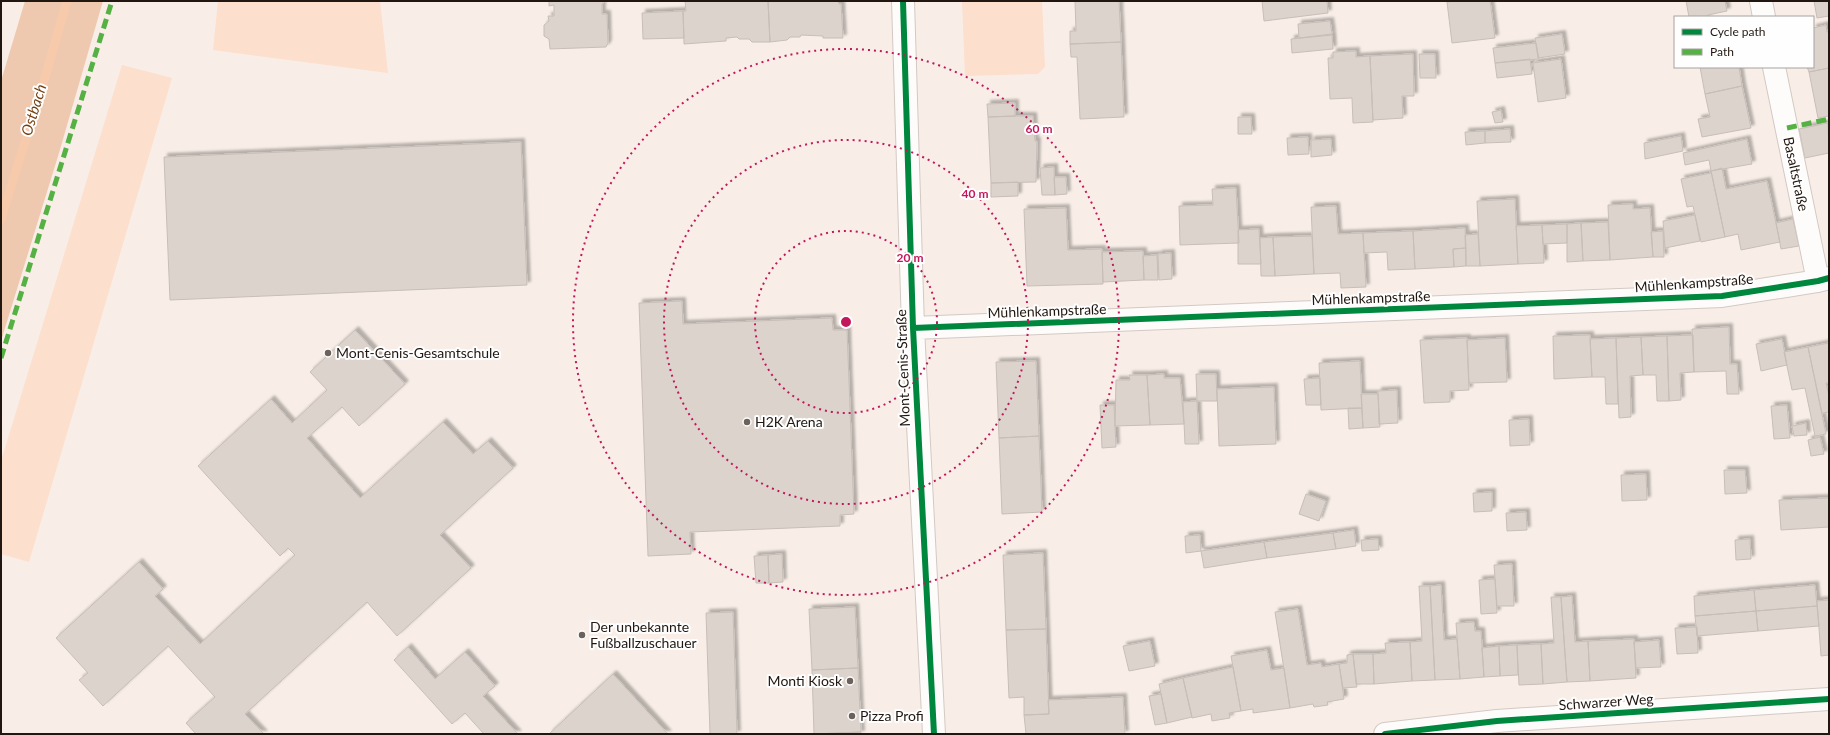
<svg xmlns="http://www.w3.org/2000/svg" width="1830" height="735" font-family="Lato,sans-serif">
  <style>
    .green { fill: #fcdfcc }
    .forest { fill: #eec9af }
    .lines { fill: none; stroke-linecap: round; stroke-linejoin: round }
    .stream { stroke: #f6caab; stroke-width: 9 }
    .building { fill: #ddd3cd; stroke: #c8beb8; filter: url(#shadow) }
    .minor-casing { stroke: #d2c9c3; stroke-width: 24 }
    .minor { stroke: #fefcfb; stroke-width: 22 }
    .quiet { stroke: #55b144; stroke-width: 5; stroke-dasharray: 10 5; stroke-linecap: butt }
    .cycleway-casing { stroke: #fefefe; stroke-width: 8 }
    .cycleway { stroke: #00873e; stroke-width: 6 }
    .ring { fill: none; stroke: #c2185b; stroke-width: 2; stroke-dasharray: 2 4 }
    .poi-dot { fill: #6c625b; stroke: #fefefe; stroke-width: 1.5 }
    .labels { text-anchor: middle; stroke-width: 4; stroke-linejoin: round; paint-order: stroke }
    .street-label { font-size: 14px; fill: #211710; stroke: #fefefe }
    .poi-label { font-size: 14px; fill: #211710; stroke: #fefefe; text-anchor: start }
    .water-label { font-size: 15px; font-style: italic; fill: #753f10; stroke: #fefefe }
    .centre { fill: #c2185b; stroke: #fefefe; stroke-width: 2 }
    .ring-label { font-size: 12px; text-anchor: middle; font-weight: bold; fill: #c2185b; stroke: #fefefe; stroke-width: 4; stroke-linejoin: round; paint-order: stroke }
  </style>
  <defs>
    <filter id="shadow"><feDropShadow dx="3.5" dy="-3.5" stdDeviation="1" flood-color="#0004"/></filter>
  </defs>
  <rect width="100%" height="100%" fill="#f8eee7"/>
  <path class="green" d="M218,1H380L388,73L213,50Z
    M962,1H1042L1045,67L1038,74L965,76Z
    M122,65L172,78L29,562L1,554V461Z"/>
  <path class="forest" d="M25,1H103L59,153L1,341V81Z"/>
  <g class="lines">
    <path class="stream" d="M1,219L44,81L67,1"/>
  </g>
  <path class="building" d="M549,1H607L602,4V14H607L608,43L606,47L550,49L549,39L544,36V25L549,21L548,16H554V5L549,6Z
    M685,1H768L770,42H752L749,39H739L737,37L726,38V41L684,44L683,11H686Z
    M768,1H838L839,4H841L843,38H823V36L801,35L800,37H790L787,40L770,42Z
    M1075,1H1119L1121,42L1070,44V31H1076Z
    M1262,1H1327L1328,13L1264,21Z
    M1455,1H1490L1495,38L1452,43L1447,2Z
    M1686,1H1725L1727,11L1708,15L1709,17H1689Z
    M1814,1H1829V16L1817,18Z
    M683,11L684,38L643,39L642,13Z
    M1330,21L1332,34L1299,38L1298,24Z
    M1826,25L1827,32H1829V68L1809,72L1807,67H1813V28Z
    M1562,34L1565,54L1538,58L1535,38Z
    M1332,35L1333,49L1292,53L1291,39Z
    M1121,42L1124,117L1080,119L1077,57H1071L1070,44Z
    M1536,43L1539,59L1495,63L1493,48Z
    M1356,51V57L1370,56L1373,122L1353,123L1352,98L1330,99L1328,58H1333V52Z
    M1413,54L1414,96H1402L1403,118L1373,120L1370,56Z
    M1419,54H1435L1436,78H1420Z
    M1530,59L1532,74L1497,78L1495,63Z
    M1561,59L1566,98L1538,102L1533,63Z
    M1700,67H1739L1742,86L1705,94Z
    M1829,68V116L1818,118L1809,72Z
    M1742,86L1751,128L1702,137L1698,119L1710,117L1705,94Z
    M1015,103V116L988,117L987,104Z
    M1501,110L1503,122L1495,123L1492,112Z
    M1015,116H1033L1035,141H1037L1036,182L991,183L988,117Z
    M1238,117H1251L1252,134H1238Z
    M1828,123L1829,153L1805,158L1799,129Z
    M1510,129L1511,142L1485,143V131Z
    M1485,131V143L1466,145L1465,132Z
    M1681,136L1683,151L1645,159L1644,143Z
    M1308,137L1309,154L1288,155L1287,138Z
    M1331,139L1332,155L1311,157V140Z
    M1747,139L1752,164L1711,171L1709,160L1685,165L1683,153Z
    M521,142L527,285L170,300L164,157Z
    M1054,167L1055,195H1042L1040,168Z
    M1722,168L1726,189L1767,181L1780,242L1741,250L1738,234L1725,237L1711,171Z
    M1710,171H1711L1725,237L1701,242L1693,206L1687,207L1681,179L1711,173Z
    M1054,177H1066L1067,194L1055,195Z
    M1018,182V196L991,197V183Z
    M1236,188L1239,243L1180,245L1179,206L1213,205L1212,189Z
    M1515,199L1518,264L1480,266L1477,201Z
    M1633,204V209L1650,208L1653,257L1610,260L1608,205Z
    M1336,206L1338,234L1363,233L1366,287L1341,288L1340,273L1314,274L1311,207Z
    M1066,208L1068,250L1102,249L1103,284L1027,286L1024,209Z
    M1695,215L1700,241L1665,248L1663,221Z
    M1793,219L1799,246L1781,249L1776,223Z
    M1608,222L1610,260L1583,261L1581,223Z
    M1581,223L1583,261L1567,262V224Z
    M1567,224V243L1543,244L1542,225Z
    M1542,225L1544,263L1518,264L1516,226Z
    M1465,228L1466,248L1453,249L1454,267L1415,269L1413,231Z
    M1259,229L1261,264H1238V230Z
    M1413,231L1415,269L1388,270L1387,252L1364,253L1363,233Z
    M1663,231L1664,257H1653L1651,232Z
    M1478,234L1480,266H1466L1465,235Z
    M1312,236L1314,274L1275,276L1273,237Z
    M1273,237L1275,276H1261L1260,238Z
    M1466,248V266L1454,267L1453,249Z
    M1143,251L1144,280L1103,282L1102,252Z
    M1171,253L1172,279L1159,280L1158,254Z
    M1157,255L1158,280H1144L1143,256Z
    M682,301L683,324L832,318L833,330H847L854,514L840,515V526L690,532L691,554L648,556L639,303Z
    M1729,327L1730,364H1737L1739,394H1727L1726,371L1694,372L1692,329Z
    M355,330L405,384L359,426L342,407L307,438L360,498L443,422L473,454L488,441L513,468L440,535L471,568L397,636L367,602L245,714L264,734H196L186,723L215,697L168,646L103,706L79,680L88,673L56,638L139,562L163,589L155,596L200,644L295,555L288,548L280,556L198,466L271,399L292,423L327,390L310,372Z
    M1590,335L1592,377L1554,379L1553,336Z
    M1693,335L1694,372L1680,373L1681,400L1669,401L1667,336Z
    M1667,336L1669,401H1657L1656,375H1643L1641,337Z
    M1641,337L1643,375L1630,376L1631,417L1619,418L1616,338Z
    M1467,338L1469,390L1450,391V402L1424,403L1420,340Z
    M1505,338L1507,382L1469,383L1467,340Z
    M1616,338L1618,404H1606L1605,377H1592L1590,339Z
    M1782,339L1787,365L1761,371L1756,344Z
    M1829,343V383H1826L1829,396V412L1822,413L1808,347Z
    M1808,347L1826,434L1815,436L1805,388L1792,390L1784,352Z
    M1036,361L1039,436L999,438L996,362Z
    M1360,361L1362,408L1321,410L1319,363Z
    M1164,374V378H1180L1184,424L1150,425L1147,375Z
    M1196,374H1216L1217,401H1197Z
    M1129,375H1147L1150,425L1115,426L1116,380H1130Z
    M1320,378L1321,405H1306L1304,379Z
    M1274,387L1276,444L1219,446L1217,389Z
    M1397,390L1398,423L1379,424L1378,391Z
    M1361,394H1378L1380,427L1363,428Z
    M1197,401L1199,444H1185L1183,402Z
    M1100,405H1114L1116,447L1102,448Z
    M1787,405L1790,438L1774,439L1771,406Z
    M1348,408H1362L1363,428L1349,429Z
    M1529,419L1530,445L1510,446L1509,420Z
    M1806,423L1807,435L1794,436L1792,426Z
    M1039,436L1042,512L1002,514L999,438Z
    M1820,437L1824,454L1811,456L1808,440Z
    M1724,470H1745L1747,493L1725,494Z
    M1646,474L1647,500L1622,501L1621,475Z
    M1492,492V511L1474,512L1473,493Z
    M1306,494L1326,501L1319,521L1299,514Z
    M1829,498V527L1781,530L1779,500Z
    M1526,512L1527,530L1507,531L1506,513Z
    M1354,530L1356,546L1336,549L1333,533Z
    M1333,533L1336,549L1267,558L1264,542Z
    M1200,535L1201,551L1186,553L1185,536Z
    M1378,539L1379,550L1362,551L1361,540Z
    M1750,539L1751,559L1736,560L1735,540Z
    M1264,542L1267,558L1204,568L1201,551Z
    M1043,553L1046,629L1006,630L1003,555Z
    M782,554L783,582L769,583L768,555Z
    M768,555L769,583H756L754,556Z
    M1512,564L1514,606H1497L1494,565Z
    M1495,579L1497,613L1481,614L1479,580Z
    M1441,585L1444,640L1457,639L1460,679L1435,680L1430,586Z
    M1815,585L1817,606L1756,611L1754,590Z
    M1419,586H1430L1435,680L1412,681L1410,642L1422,641Z
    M1754,590L1756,611L1695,616L1694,596Z
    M1572,596L1575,642L1588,641L1590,681L1567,682L1561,597Z
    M1551,597H1561L1567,682L1543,684L1541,644L1554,643Z
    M1829,600V655L1821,656L1817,601Z
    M1817,606L1819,626L1758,631L1756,611Z
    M855,607L858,668L812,670L809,609Z
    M1298,609L1307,665L1321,663L1322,667L1339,664L1344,699L1327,702L1328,705L1314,707L1313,704L1290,708L1275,612Z
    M1756,611L1758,631L1697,636L1695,616Z
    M733,612L737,734H710L706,613Z
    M1474,622L1475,631H1481L1484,677L1460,679L1456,623Z
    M1697,627L1698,653L1677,654L1675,628Z
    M1046,629L1049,714L1024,715V697L1009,698L1006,630Z
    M1634,639L1636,678L1590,681L1588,641Z
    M1659,640L1661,667L1636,668L1634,642Z
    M1150,641L1155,666L1129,671L1123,646Z
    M1410,642L1412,681L1374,684L1373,654L1386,653L1385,643Z
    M1541,644L1543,684L1519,685L1517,645Z
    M1517,645L1518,675L1500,676L1499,646Z
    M1499,646L1500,676L1484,677L1482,648Z
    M408,647L435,679L465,652L495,686L483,696L518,734H484L465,713L452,724L394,660Z
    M1267,650L1271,670L1284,668L1290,708L1253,713V709L1241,711L1231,656Z
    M1353,654H1373L1374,684H1356Z
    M1353,654L1357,687L1343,688L1339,664L1347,663V655Z
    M1233,667L1241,711L1229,713L1230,718L1212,721L1211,714L1192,718L1183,678Z
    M858,668L861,732L814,734L812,670Z
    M613,674L668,734H549Z
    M1183,678L1192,717L1167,723L1159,684Z
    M1161,694L1167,723L1155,725L1149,696Z
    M1123,697L1125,734H1026L1024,715L1049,714L1048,700Z
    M861,732V734H814Z"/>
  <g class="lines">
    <g class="minor-casing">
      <path id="minor" d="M903,1L913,328L934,734
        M1761,1L1764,17
        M1774,67L1818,281
        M913,328L1722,296L1818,281L1829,278
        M1385,734L1497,721L1829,699"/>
    </g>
    <use href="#minor" class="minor"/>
    <path class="quiet" d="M1787,128L1829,119
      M1,358L112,1"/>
    <g class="cycleway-casing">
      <path id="cycleway" d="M903,1L913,328L934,734
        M913,328L1722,296L1818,281L1829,278
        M1385,734L1497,721L1829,699"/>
    </g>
    <use href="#cycleway" class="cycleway"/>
  </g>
  <g class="ring">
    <circle cx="846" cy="322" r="91"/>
    <circle cx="846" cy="322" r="182"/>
    <circle cx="846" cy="322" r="273"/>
  </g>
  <g class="poi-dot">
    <circle cx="328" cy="353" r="4"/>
    <circle cx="747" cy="422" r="4"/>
    <circle cx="582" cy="635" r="4"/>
    <circle cx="850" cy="681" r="4"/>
    <circle cx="852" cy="716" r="4"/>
  </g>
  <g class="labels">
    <g class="street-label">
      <text transform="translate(1796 174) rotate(78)" y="5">Basaltstraße</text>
      <text transform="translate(1694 283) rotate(-4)" y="5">Mühlenkampstraße</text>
      <text transform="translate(1371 298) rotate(-2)" y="5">Mühlenkampstraße</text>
      <text transform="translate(1047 311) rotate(-2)" y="5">Mühlenkampstraße</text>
      <text transform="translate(903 368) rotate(-92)" y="5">Mont-Cenis-Straße</text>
      <text transform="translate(1606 702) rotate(-4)" y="5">Schwarzer Weg</text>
    </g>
    <g class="poi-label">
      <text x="336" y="358">Mont-Cenis-Gesamtschule</text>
      <text x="755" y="427">H2K Arena</text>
      <text x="590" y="632">Der unbekannte<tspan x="590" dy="16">Fußballzuschauer</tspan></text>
      <text x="842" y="686" text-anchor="end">Monti Kiosk</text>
      <text x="860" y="721">Pizza Profi</text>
    </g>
    <g class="water-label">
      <text transform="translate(34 110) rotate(-73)" y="5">Ostbach</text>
    </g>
  </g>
  <circle cx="846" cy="322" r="6" class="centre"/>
  <g class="ring-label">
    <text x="1039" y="133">60 m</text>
    <text x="975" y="198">40 m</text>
    <text x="910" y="262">20 m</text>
  </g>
  <rect width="1830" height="735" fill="none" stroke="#211710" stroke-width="4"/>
  <rect x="1674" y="16" width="140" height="52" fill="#fefefe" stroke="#a6a29f"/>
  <rect x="1682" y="29" width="20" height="6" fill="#00873e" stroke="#a6a29f"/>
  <text x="1710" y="36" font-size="12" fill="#211710">Cycle path</text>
  <rect x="1682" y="49" width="20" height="6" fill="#55b144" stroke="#a6a29f"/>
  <text x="1710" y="56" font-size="12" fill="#211710">Path</text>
</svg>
